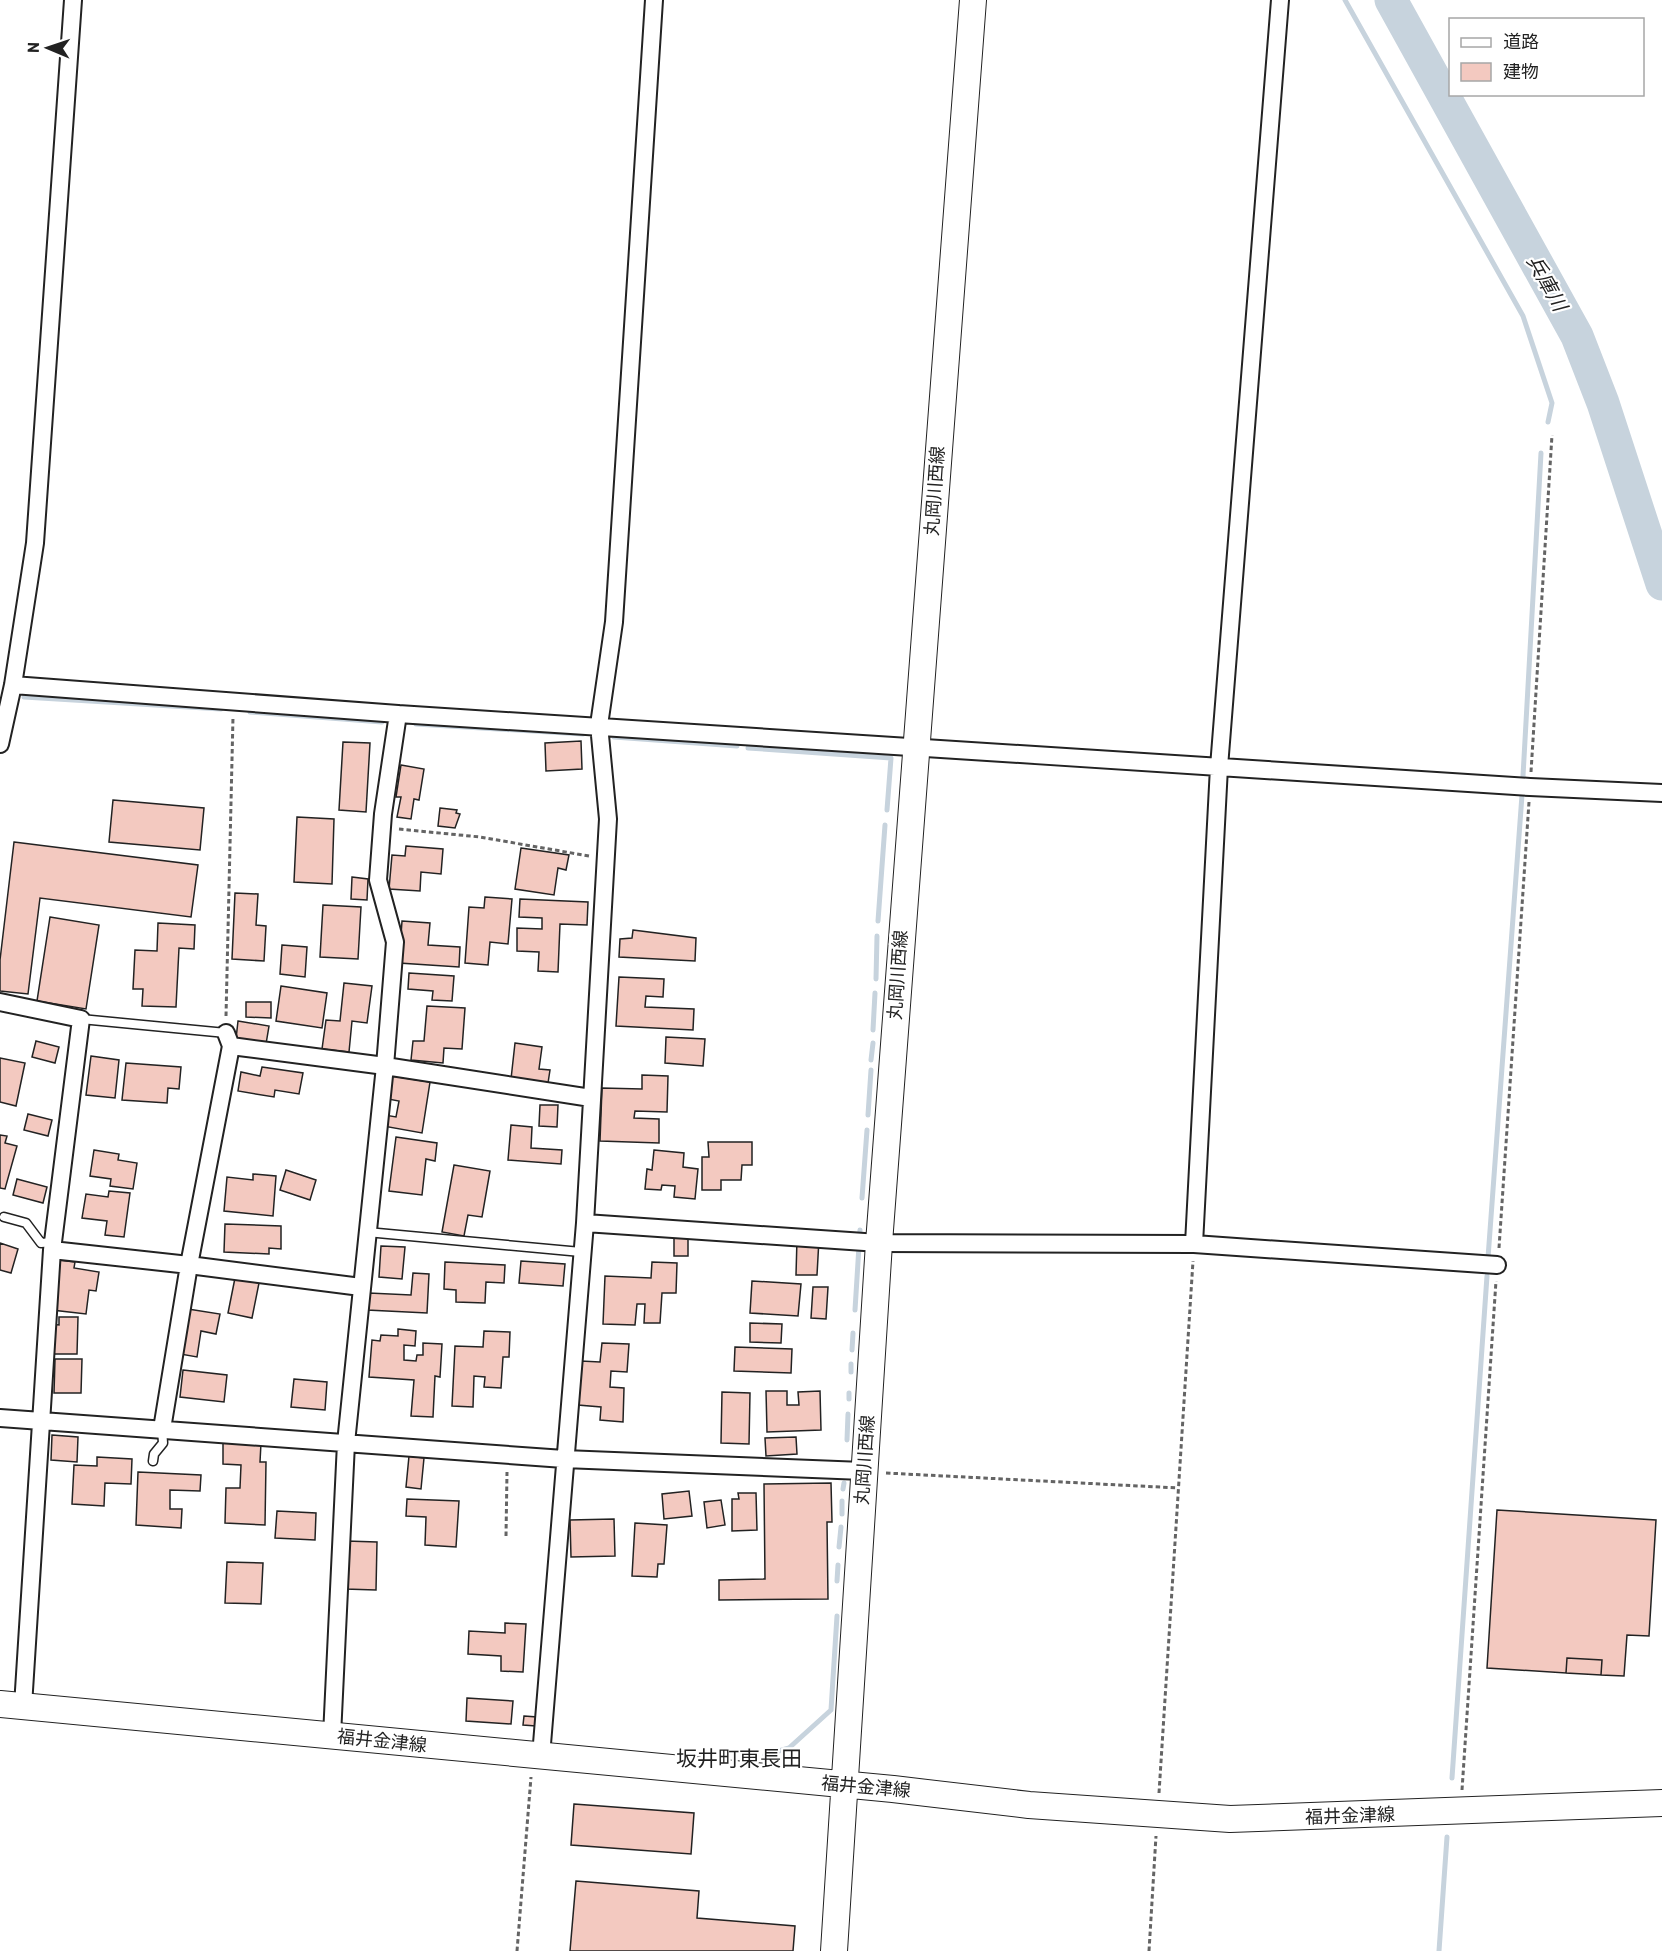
<svg xmlns="http://www.w3.org/2000/svg" width="1662" height="1951" font-family="Barlow,'Noto Sans JP',sans-serif">
  <style>
    .lines { fill: none; stroke-linecap: round; stroke-linejoin: round }
    .stream { stroke: #c7d3dd; stroke-width: 5 }
    .river { stroke: #c7d3dd; stroke-width: 33 }
    .building { fill: #f3c9c0; stroke: #222; stroke-width: 1.5 }
    .lane-casing { stroke: #222; stroke-width: 11 }
    .street-casing { stroke: #222; stroke-width: 20 }
    .primary-casing { stroke: #222; stroke-width: 28 }
    .path { stroke: #646464; stroke-width: 3; stroke-dasharray: 4.5 3; stroke-linecap: butt }
    .lane { stroke: #fff; stroke-width: 8 }
    .street { stroke: #fff; stroke-width: 16 }
    .primary { stroke: #fff; stroke-width: 26 }
    .labels { text-anchor: middle; stroke-width: 4.5; stroke-linejoin: round; paint-order: stroke }
    .street-label { font-size: 18px; fill: #222; stroke: #fff }
    .water-label { font-size: 20px; font-style: italic; fill: #222; stroke: #fff }
    .quarter-label { font-size: 21px; fill: #222; stroke: #fff }
  </style>
  <rect width="100%" height="100%" fill="#fff"/>
  <g class="lines">
    <path class="stream" d="M1345,0L1523,316L1552,403L1548,422
      M24,697L221,709
      M250,712L382,722
      M416,724L583,734
      M614,737L737,746
      M748,748L891,758L887,810
      M1523,776L1541,453
      M878,921L885,825
      M876,979L877,936
      M873,1030L875,993
      M871,1060L873,1043
      M868,1115L871,1070
      M862,1198L867,1130
      M1488,1258L1522,795
      M855,1310L860,1230
      M852,1350L853,1333
      M851,1372V1364
      M849,1399V1393
      M847,1440L848,1414
      M843,1489L844,1483
      M842,1514V1501
      M839,1547L841,1527
      M837,1581L838,1565
      M765,1755L789,1748L831,1710L837,1616
      M1452,1778L1487,1276
      M1439,1951L1447,1837"/>
    <path class="river" d="M1391,0L1577,336L1603,403L1662,584"/>
  </g>
  <path class="building" d="M581,741L582,769L546,771L545,743Z
    M343,742L370,743L366,812L339,810Z
    M401,765L424,769L419,800L414,799L411,819L397,817L401,797H396Z
    M113,800L204,808L200,850L109,842Z
    M440,808L457,810L456,813L460,814L455,828L438,826Z
    M297,817L334,819L332,884L294,882Z
    M14,842L198,865L191,917L40,898L28,994L0,991V960Z
    M406,846L443,849L441,874L421,872L420,891L389,889L392,855L405,856Z
    M521,848L569,855L566,870L558,868L554,895L515,889Z
    M352,877L368,879L367,900L351,899Z
    M235,893L258,894L256,925L266,926L264,961L232,959Z
    M485,897L512,899L508,944L490,942L488,965L465,963L469,907L484,908Z
    M520,899L588,902L587,925L560,924L558,972L538,971L539,952L517,951V928L542,929V918L519,917Z
    M323,905L361,907L358,959L320,957Z
    M50,917L99,925L86,1009L37,1001Z
    M402,921L430,923L428,945L460,947L459,967L399,963Z
    M158,923L195,925L194,949L179,948L176,1007L142,1006L143,989H133L135,950L157,951Z
    M633,930L696,938L695,961L619,957L620,939L632,938Z
    M282,945L307,947L305,977L280,974Z
    M409,973L454,976L452,1001L432,1000L433,991L408,989Z
    M619,977L664,979L663,997L646,996L645,1007L694,1009L693,1030L616,1026Z
    M344,983L372,986L367,1023L352,1021L349,1052L322,1049L326,1020L340,1021Z
    M281,986L327,993L322,1028L276,1021Z
    M246,1002H271V1018L246,1017Z
    M427,1006L465,1008L462,1049L444,1048L443,1063L411,1060L413,1041H424Z
    M238,1021L269,1026L266,1044L236,1039Z
    M666,1037L705,1039L703,1066L665,1063Z
    M36,1041L59,1047L55,1063L32,1057Z
    M515,1043L542,1047L539,1069L550,1070L548,1083L511,1079Z
    M91,1056L119,1060L115,1098L86,1095Z
    M0,1058L25,1063L16,1106L0,1102Z
    M126,1063L181,1067L179,1089L168,1088L167,1103L122,1100Z
    M262,1067L303,1073L299,1094L275,1090L274,1097L238,1091L241,1072L260,1076Z
    M642,1075L668,1076L667,1112L635,1111L634,1118L659,1119V1143L600,1141L602,1088L642,1089Z
    M392,1076L430,1082L422,1133L383,1126L385,1115L396,1117L399,1101L388,1099Z
    M540,1105H558L557,1127L539,1126Z
    M28,1114L52,1120L48,1136L24,1130Z
    M511,1125L532,1127L531,1148L562,1150L561,1164L508,1160Z
    M0,1135L7,1136L5,1143L17,1146L5,1189L0,1188Z
    M396,1137L437,1143L435,1161L426,1159L422,1195L389,1191Z
    M708,1142H752V1165H742L741,1180H721V1190H702V1157H709Z
    M94,1150L119,1154L118,1160L137,1163L133,1189L110,1186L111,1179L90,1176Z
    M654,1150L684,1153L683,1167L698,1169L695,1199L674,1197L675,1186L662,1185L661,1190L645,1189L647,1169L652,1170Z
    M454,1165L490,1171L482,1217L468,1215L464,1236L442,1232Z
    M286,1170L316,1180L310,1200L280,1190Z
    M253,1174L276,1176L273,1216L224,1211L227,1177L253,1180Z
    M17,1179L47,1187L43,1203L13,1195Z
    M109,1191L130,1193L124,1237L105,1235L107,1221L82,1218L86,1194L108,1197Z
    M225,1224L281,1226V1249L269,1248V1254L224,1252Z
    M674,1237H688V1256H674Z
    M797,1239H819L817,1275H796Z
    M0,1243L18,1249L11,1273L0,1270Z
    M381,1246L405,1247L402,1279L379,1277Z
    M59,1260L75,1262L74,1268L99,1272L96,1291L89,1290L86,1314L52,1310Z
    M521,1261L565,1264L563,1286L519,1283Z
    M445,1262L505,1265L504,1283L486,1282L485,1303L456,1302V1290L444,1289Z
    M652,1262L677,1263L676,1293H662L660,1323H644L645,1304H637L635,1325L603,1324L605,1276L651,1278Z
    M413,1273L429,1274L427,1313L367,1310L369,1293L411,1295Z
    M235,1278L259,1283L252,1318L228,1313Z
    M752,1281L801,1284L798,1316L750,1313Z
    M813,1287H828L826,1319L811,1318Z
    M188,1309L220,1314L216,1334L201,1331L197,1357L180,1354Z
    M59,1317H78L77,1354H49L50,1324L59,1325Z
    M750,1323L782,1324L781,1343L750,1342Z
    M398,1329L416,1331L415,1346L404,1345V1360L416,1361L417,1355H423V1343L442,1344L440,1377L435,1376L433,1417L411,1416L414,1380L369,1377L372,1340L380,1341L381,1335L398,1336Z
    M484,1331L510,1332L509,1357H503L501,1388L484,1387L485,1377L474,1376L473,1407L452,1406L455,1346L483,1347Z
    M602,1343L629,1344L627,1372L611,1371L610,1387L624,1388L623,1422L600,1420L601,1407L578,1405L581,1361L600,1362Z
    M735,1347L792,1349L791,1373L734,1371Z
    M55,1359H82L81,1393H54Z
    M183,1370L227,1375L224,1402L180,1397Z
    M294,1379L327,1382L325,1410L291,1407Z
    M766,1391H787V1405H799L798,1392L820,1391L821,1430L767,1432Z
    M722,1392L750,1393L749,1444L721,1443Z
    M52,1435L78,1437L77,1462L51,1460Z
    M796,1437L797,1454L766,1456L765,1438Z
    M223,1442L261,1443L260,1462H266L265,1525L225,1523L226,1488H240L241,1465L223,1464Z
    M409,1456L424,1458L421,1489L406,1487Z
    M97,1457L132,1459L131,1484L105,1483L104,1506L72,1504L74,1465L97,1466Z
    M138,1472L201,1475L200,1491L170,1490V1509H182L181,1528L136,1525Z
    M831,1483L832,1522H827L828,1599L719,1600V1580L765,1579L764,1484Z
    M689,1491L692,1516L664,1519L662,1494Z
    M738,1493H756L757,1530L732,1531V1499H739Z
    M407,1499L459,1501L456,1547L425,1545L426,1517L406,1516Z
    M721,1500L725,1525L707,1528L704,1502Z
    M1497,1510L1656,1520L1649,1636L1627,1635L1624,1676L1601,1675L1602,1660L1567,1658L1566,1673L1487,1668Z
    M277,1511L316,1513L315,1540L275,1538Z
    M614,1519L615,1556L571,1557L570,1520Z
    M635,1523L667,1525L664,1564H658L657,1577L632,1576Z
    M346,1541L377,1542L376,1590L345,1589Z
    M227,1562L263,1563L261,1604L225,1603Z
    M505,1623L526,1624L523,1672L501,1671V1656L468,1654L469,1631L505,1633Z
    M1567,1658L1602,1660L1601,1675L1566,1673Z
    M467,1698L513,1701L511,1724L466,1721Z
    M524,1716L537,1717L536,1726L523,1725Z
    M574,1804L694,1813L691,1854L571,1845Z
    M576,1881L699,1891L697,1918L795,1926L793,1951H570Z"/>
  <g class="lines">
    <g class="lane-casing">
      <path id="lane" d="M81,1019L226,1033
        M4,1217L26,1223L41,1243L53,1242
        M367,1232L581,1252
        M153,1461L154,1454L163,1443L162,1429"/>
    </g>
    <g class="street-casing">
      <path id="street" d="M13,685L398,714L1530,787L1662,793
        M0,744L13,685L35,543L73,0
        M0,1002L81,1019L52,1250L23,1706
        M226,1033L231,1046L385,1066L591,1098
        M231,1046L189,1265L361,1287
        M585,1223L879,1243L1194,1244L1497,1265
        M1194,1244L1219,767L1280,0
        M52,1250L189,1265L162,1429
        M0,1418L564,1459L863,1471
        M332,1736L346,1443L385,1066L395,942L378,880L383,814L398,714
        M541,1756L585,1223L608,819L599,725L614,622L654,0"/>
    </g>
    <g class="primary-casing">
      <path id="primary" d="M0,1704L893,1789L1029,1805L1230,1819L1662,1803
        M834,1951L879,1243L973,0"/>
    </g>
    <path class="path" d="M1531,772L1552,435
      M399,829L480,837L589,856
      M226,1016L233,717
      M1499,1248L1529,802
      M886,1473L1178,1488
      M506,1536L507,1472
      M1462,1790L1496,1281
      M1159,1793L1193,1261
      M517,1951L531,1777
      M1149,1951L1156,1836"/>
    <use href="#lane" class="lane"/>
    <use href="#street" class="street"/>
    <use href="#primary" class="primary"/>
  </g>
  <g class="labels">
    <g class="street-label">
      <text transform="translate(935 491) rotate(-86)" y="6">丸岡川西線</text>
      <text transform="translate(898 975) rotate(-86)" y="6">丸岡川西線</text>
      <text transform="translate(865 1460) rotate(-86)" y="6">丸岡川西線</text>
      <text transform="translate(382 1741) rotate(6)" y="6">福井金津線</text>
      <text transform="translate(866 1787) rotate(5)" y="6">福井金津線</text>
      <text transform="translate(1350 1816) rotate(-2)" y="6">福井金津線</text>
    </g>
    <g class="water-label">
      <text transform="translate(1547 283) rotate(61)" y="7">兵庫川</text>
    </g>
    <g class="quarter-label">
      <text x="739" y="1766">坂井町東長田</text>
    </g>
  </g>
  <rect x="1449" y="18" width="195" height="78" fill="#ffffff" stroke="#a7a7a7" stroke-width="1.5"/>
  <rect x="1461" y="38" width="30" height="9" fill="#ffffff" stroke="#a7a7a7" stroke-width="1.5"/>
  <text x="1503" y="48" font-size="18" fill="#222222">道路</text>
  <rect x="1461" y="63" width="30" height="18" fill="#f3c9c0" stroke="#a7a7a7" stroke-width="1.5"/>
  <text x="1503" y="78" font-size="18" fill="#222222">建物</text>
  <g transform="translate(48 48) rotate(272)" stroke="#ffffff" stroke-width="4.5" paint-order="stroke">
  <path d="M0-4.5L10 22L0 15L-10 22Z" fill="#222222"/>
  <text y="-9" font-size="16" font-weight="bold" text-anchor="middle" fill="#222222">N</text>
  </g>
</svg>
